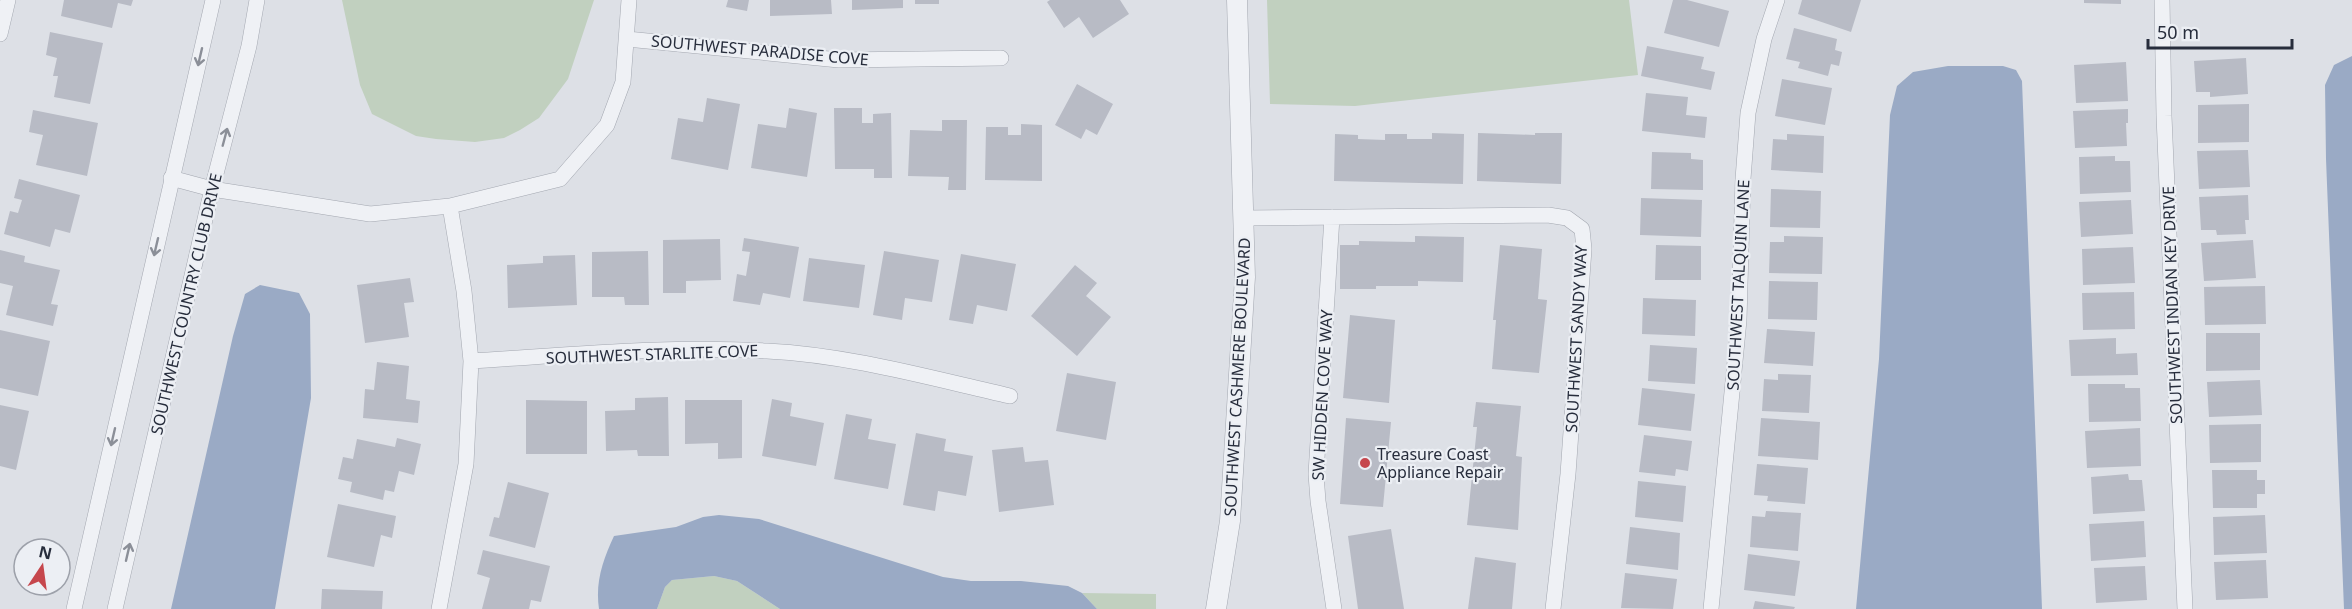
<svg xmlns="http://www.w3.org/2000/svg" width="2352" height="609" font-family="'Noto Sans',sans-serif">
  <style>
    .green { fill: #c1d0bf }
    .water { fill: #9aaac5 }
    .building { fill: #b8bbc5 }
    .lines { fill: none; stroke-linecap: round; stroke-linejoin: round }
    .minor-casing { stroke: #a3a7b0; stroke-width: 16 }
    .tertiary-casing { stroke: #a3a7b0; stroke-width: 21 }
    .minor { stroke: #eff1f5; stroke-width: 15 }
    .tertiary { stroke: #eff1f5; stroke-width: 20 }
    .oneway { stroke: #8b8f98 }
    .poi-dot { fill: #c6474d; stroke: #eceff4; stroke-width: 2 }
    .labels { text-anchor: middle; stroke-width: 4.5; stroke-linejoin: round; paint-order: stroke }
    .street-label { font-size: 16px; fill: #272d3c; stroke: #eceff4 }
    .poi-label { font-size: 16px; fill: #272d3c; stroke: #eceff4; text-anchor: start }
  </style>
  <rect width="100%" height="100%" fill="#dde0e6"/>
  <path class="green" d="M342,0H594L568,79L539,118L520,130L504,138L475,142L436,139L416,136L372,114L360,85Z
    M1267,0H1629L1638,75L1355,106L1270,104Z
    M714,576L737,581L780,609H657L665,587L672,580Z
    M1082,593L1156,594V609H1097Z"/>
  <path class="water" d="M2352,56V609H2344L2326,159L2325,85L2334,65Z
    M1948,66H2003L2016,70L2022,81L2042,609H1856L1879,359L1890,115L1897,86L1913,72Z
    M260,285L299,293L310,314L311,398L275,609H171L233,336L245,294Z
    M719,515L759,519L943,577L971,581H1021L1068,586L1082,593L1097,609H780L737,581L714,576L672,580L665,587L657,609H599C595,582 603,560 614,536L676,527L703,517Z"/>
  <path class="building" d="M64,0H133L131,6L118,3L112,28L61,16Z
    M728,0H749L747,11L726,7Z
    M770,0H831L832,14L770,16Z
    M852,0H903V8L852,10Z
    M915,0H939V4H915Z
    M1050,0H1120L1129,14L1093,38L1079,17L1064,28L1047,2Z
    M1673,0H1687L1729,11L1719,47L1664,33Z
    M1802,0H1861L1851,32L1798,14Z
    M2084,0H2121V4L2084,3Z
    M1794,28L1837,39L1835,50L1842,52L1839,66L1831,64L1828,76L1798,68L1800,62L1786,59Z
    M50,32L103,43L90,104L54,97L58,76H53L57,58L46,55Z
    M1647,46L1704,57L1701,69L1715,72L1711,90L1641,76Z
    M2246,58L2248,94L2210,97V92H2196L2194,61Z
    M2126,62L2128,101L2076,103L2074,65Z
    M1782,79L1832,88L1825,125L1775,116Z
    M1077,84L1113,104L1097,135L1086,129L1081,139L1055,125Z
    M1646,93L1688,97L1686,115L1707,117L1705,138L1642,131Z
    M707,98L740,104L728,170L671,159L678,118L703,122Z
    M2249,104V142L2198,143V105Z
    M789,108L817,113L807,177L751,168L758,124L786,128Z
    M834,108H862V123H873V114L891,113L892,178H874V169H835Z
    M2128,109V123H2126L2127,146L2075,148L2073,111Z
    M33,110L98,123L87,176L36,165L43,135L29,132Z
    M942,120H967L966,190H948L949,177L908,176L910,130L942,131Z
    M1021,124L1042,125V181L985,180L986,127H1008V135H1021Z
    M1432,133L1464,134L1463,184L1334,181L1335,134L1358,135V139L1385,140V134H1407V139H1432Z
    M1478,133L1535,135V133H1562L1561,184L1477,181Z
    M1787,134L1824,136L1823,173L1771,170L1773,139L1787,140Z
    M2248,150L2250,187L2199,189L2197,151Z
    M1652,152L1691,153V159L1703,160V190L1651,189Z
    M2115,156V161H2130L2131,192L2080,194L2079,157Z
    M19,179L80,195L70,233L55,229L50,247L4,234L10,211L18,213L22,200L14,198Z
    M1771,189L1821,191L1820,228L1770,227Z
    M2248,195L2249,220H2245L2246,234L2217,235L2216,230H2201L2199,197Z
    M1641,198L1702,200L1701,237L1640,235Z
    M2131,200L2133,234L2081,237L2079,202Z
    M1415,236L1464,237L1463,282L1418,281V286H1376V289H1340V245H1359V241L1415,242Z
    M1784,236L1823,237L1822,274L1769,273L1770,242H1784Z
    M744,238L799,247L790,298L763,293L760,305L733,301L737,274L746,276L750,252L742,251Z
    M720,239L721,280L686,281V293H663V240Z
    M2253,240L2256,278L2204,281L2201,243Z
    M1500,245L1542,249L1538,299L1547,300L1539,373L1492,369L1496,320H1493Z
    M1656,245L1701,246V280H1655Z
    M2133,247L2135,283L2083,285L2082,249Z
    M0,250L25,256L24,262L60,270L51,304L58,305L53,326L6,315L13,286L0,283Z
    M648,251L649,305H625L624,297H592V252Z
    M884,251L939,260L932,302L905,298L902,320L873,315Z
    M961,254L1016,264L1007,311L977,305L973,324L949,320Z
    M575,255L577,305L508,308L507,265L543,263V256Z
    M809,258L865,265L859,308L803,301Z
    M1075,265L1097,283L1086,296L1111,317L1077,356L1031,316Z
    M410,278L414,302L404,303L409,337L365,343L357,285Z
    M1769,281L1818,282L1817,320L1768,319Z
    M2265,286L2266,324L2205,325L2204,287Z
    M2134,292L2135,329L2083,330L2082,293Z
    M1643,298L1696,300L1695,336L1642,334Z
    M1350,315L1395,320L1389,403L1343,398Z
    M1767,329L1815,332L1813,366L1764,363Z
    M0,330L50,341L38,396L0,388Z
    M2206,333H2260V370L2206,371Z
    M2116,338V354L2137,353L2138,375L2071,376L2069,340Z
    M1650,345L1697,348L1695,384L1648,381Z
    M377,362L409,366L406,399L420,401L418,423L363,418L365,389L374,390Z
    M1067,373L1116,382L1106,440L1056,431Z
    M1778,374L1811,375L1809,413L1762,411L1764,379L1778,380Z
    M2260,380L2262,415L2209,417L2207,382Z
    M2088,384H2125V388H2140L2141,421L2089,422Z
    M1642,388L1695,394L1691,431L1638,425Z
    M668,397L669,456H638L637,450L606,451L605,411L635,410V398Z
    M772,399L792,403L790,416L824,423L816,466L762,456Z
    M526,400L587,401V454H526Z
    M685,400H742V458L718,459V443L685,444Z
    M1476,402L1521,406L1516,456L1522,457L1518,530L1467,525L1477,427H1473Z
    M0,405L29,411L16,470L0,466Z
    M846,414L872,419L868,439L896,444L888,489L834,479Z
    M1346,418L1391,422L1383,507L1340,504Z
    M1761,418L1820,422L1818,460L1758,456Z
    M2261,424V462L2210,463L2209,425Z
    M2140,428L2141,466L2087,468L2085,431Z
    M916,433L946,439L944,451L973,456L966,496L938,491L935,511L903,505Z
    M1644,435L1692,441L1688,471L1676,469L1675,476L1639,472Z
    M397,438L421,444L414,475L399,471L394,492L385,490L383,500L350,492L352,482L338,479L343,457L353,459L357,439L395,447Z
    M1023,447L1025,462L1048,460L1054,505L999,512L992,450Z
    M1757,464L1808,468L1805,504L1767,501L1768,496L1754,495Z
    M2212,470H2257V480H2265V494H2257V508H2213Z
    M2128,474L2129,480H2142L2145,511L2093,514L2091,477Z
    M1638,481L1686,486L1683,522L1635,517Z
    M508,482L549,493L535,548L489,536L494,517L499,518Z
    M338,504L396,516L392,538L381,535L374,567L327,557Z
    M1766,511L1801,513L1798,551L1750,547L1752,516L1765,517Z
    M2265,515L2267,553L2214,555L2213,517Z
    M2144,521L2146,557L2091,561L2089,524Z
    M1630,527L1680,533L1678,570L1626,564Z
    M1391,529L1404,609H1358L1348,536Z
    M483,550L550,566L541,602L531,600L529,609H482L490,578L477,574Z
    M1748,554L1800,561L1795,596L1744,590Z
    M1475,557L1516,563L1512,609H1468Z
    M2266,560L2268,598L2216,600L2214,562Z
    M2145,566L2147,600L2096,603L2094,568Z
    M1625,573L1677,579L1673,609L1621,608Z
    M322,589L383,591L382,609H321Z
    M1755,601L1795,607L1794,609H1753Z"/>
  <g class="lines">
    <g class="minor-casing">
      <path id="minor" d="M2162,0L2164,116L2185,609
        M0,34L8,0
        M627,39L839,60L1001,58
        M171,178L212,189L370,214L450,206L560,179L607,125L623,82L629,0
        M1332,217L1316,474L1318,501L1334,609
        M1244,218L1548,215L1567,218L1582,229L1584,249L1568,474L1553,609
        M471,361C569,355 669,345 767,351C849,355 930,378 1010,396
        M74,609L213,0
        M115,609L212,189L249,46L257,0
        M439,609L466,464L471,361L464,291L450,206
        M1711,609L1739,320L1743,179L1748,113L1764,39L1777,0"/>
    </g>
    <g class="tertiary-casing">
      <path id="tertiary" d="M1216,609L1230,521L1245,277L1237,0"/>
    </g>
    <use href="#minor" class="minor"/>
    <use href="#tertiary" class="tertiary"/>
  </g>
  <defs><path id="oneway-shaft" d="M-6 0H5M1.5-3L5.5 0L1.5 3" fill="none" stroke-width="1.6" stroke-linecap="round" stroke-linejoin="round" transform="scale(1.5)"/></defs>
  <g class="oneway">
    <use href="#oneway-shaft" transform="translate(200 57) rotate(103)"/>
    <use href="#oneway-shaft" transform="translate(225 137) rotate(-75)"/>
    <use href="#oneway-shaft" transform="translate(156 247) rotate(103)"/>
    <use href="#oneway-shaft" transform="translate(113 437) rotate(103)"/>
    <use href="#oneway-shaft" transform="translate(128 552) rotate(-77)"/>
  </g>
  <circle class="poi-dot" cx="1365" cy="463" r="6"/>
  <g class="labels">
    <g class="street-label">
      <text transform="translate(760 50) rotate(5)" y="6">SOUTHWEST PARADISE COVE</text>
      <text transform="translate(1738 285) rotate(-87)" y="6">SOUTHWEST TALQUIN LANE</text>
      <text transform="translate(186 304) rotate(-77)" y="6">SOUTHWEST COUNTRY CLUB DRIVE</text>
      <text transform="translate(2172 305) rotate(-92)" y="6">SOUTHWEST INDIAN KEY DRIVE</text>
      <text transform="translate(1576 339) rotate(-87)" y="6">SOUTHWEST SANDY WAY</text>
      <text transform="translate(652 354) rotate(-2)" y="6">SOUTHWEST STARLITE COVE</text>
      <text transform="translate(1237 377) rotate(-87)" y="6">SOUTHWEST CASHMERE BOULEVARD</text>
      <text transform="translate(1322 395) rotate(-87)" y="6">SW HIDDEN COVE WAY</text>
    </g>
    <g class="poi-label">
      <text x="1377" y="460">Treasure Coast<tspan x="1377" dy="18">Appliance Repair</tspan></text>
    </g>
  </g>
  <g transform="translate(42 567) rotate(13)"><circle r="28" fill="#eceff4" stroke="#9da1aa" stroke-width="1.5"/>
  <path d="M0-4.5L10 22L0 15L-10 22Z" fill="#c6474d"/>
  <text y="-9" font-size="16" font-weight="bold" text-anchor="middle" fill="#272d3c">N</text>
  </g>
  <path d="M2148 39v9h144v-9" fill="none" stroke="#272d3c" stroke-width="3"/>
  <text x="2157" y="39" font-size="18" fill="#272d3c" stroke="#eceff4" stroke-width="4.5" paint-order="stroke">50 m</text>
</svg>
